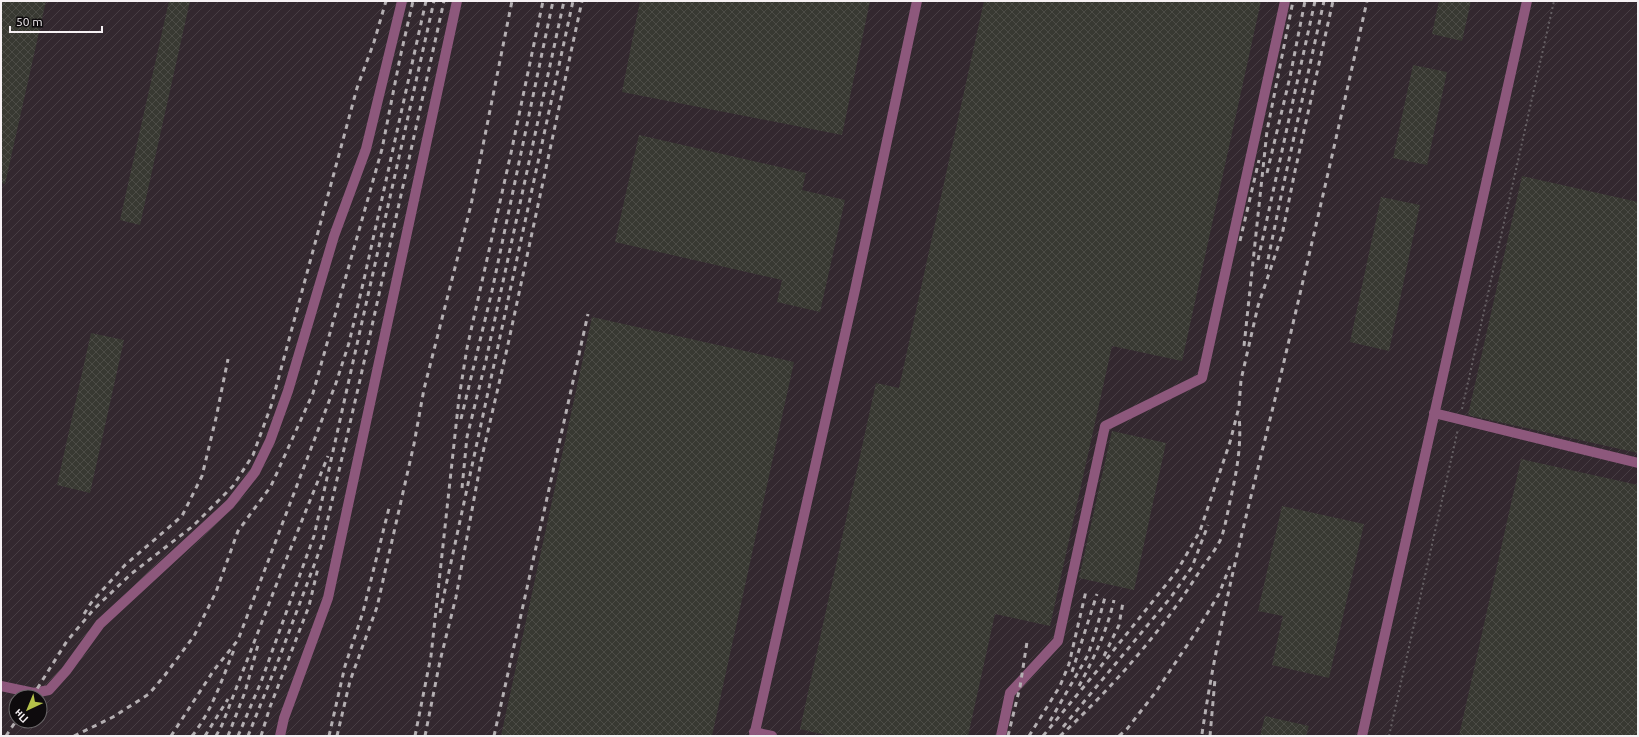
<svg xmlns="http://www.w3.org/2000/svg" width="1639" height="737" font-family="Ubuntu,sans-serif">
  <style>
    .industrial { fill: url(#industrial-furrows); fill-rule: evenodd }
    .building { fill: url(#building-cross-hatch) }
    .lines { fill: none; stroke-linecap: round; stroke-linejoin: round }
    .path { stroke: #666064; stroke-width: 2; stroke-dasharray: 2 3; stroke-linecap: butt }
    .minor { stroke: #8d587c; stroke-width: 10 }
    .rail { stroke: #b4afb2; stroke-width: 3; stroke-dasharray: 5 5; stroke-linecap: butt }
  </style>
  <defs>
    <pattern id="industrial-furrows" width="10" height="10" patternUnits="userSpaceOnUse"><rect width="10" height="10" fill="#33282f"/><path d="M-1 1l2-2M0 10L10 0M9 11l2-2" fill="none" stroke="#473d43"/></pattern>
    <pattern id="building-cross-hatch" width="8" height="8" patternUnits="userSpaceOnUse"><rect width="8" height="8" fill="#383932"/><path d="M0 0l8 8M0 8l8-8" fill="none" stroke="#4c4c46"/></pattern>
  </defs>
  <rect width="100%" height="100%" fill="#262024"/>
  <path class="industrial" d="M1,1H1638V736H1ZM16,697H40V721H16Z"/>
  <path class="building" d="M1,1H46L5,184L1,183Z
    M169,1H190L140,225L120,220Z
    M640,1H870L842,135L622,92Z
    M984,1H1261L1182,361L1112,346L1050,626L995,614L968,736H830L800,729L876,383L899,388Z
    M1439,1H1471L1462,41L1432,34Z
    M1413,65L1447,72L1427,165L1393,158Z
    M639,135L806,173L802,190L845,200L820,312L777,302L782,280L615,242Z
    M1522,176L1638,202V453L1468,415Z
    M1381,197L1420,205L1389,351L1350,342Z
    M592,317L794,362L712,736H501Z
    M91,333L124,340L90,493L57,485Z
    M1112,431L1166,443L1134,590L1079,578Z
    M1521,459L1638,485V736H1459Z
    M1282,506L1364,524L1329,678L1272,665L1283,616L1258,611Z
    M1265,716L1309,726L1306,736H1260Z"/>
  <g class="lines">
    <path class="path" d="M1462,409L1554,1
      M1389,736L1458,429"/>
    <path class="minor" d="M1434,413L1638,463
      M1,686L34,693L49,690L66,671L100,624L230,504L255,472L270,441L288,391L334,236L366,149L402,1
      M754,732L772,736
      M280,736L284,718L328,598L457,1
      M754,736L855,290L917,1
      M1001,736L1010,693L1058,641L1105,426L1202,378L1285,1
      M1362,736L1527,1"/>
    <path class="rail" d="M1267,173L1290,77L1305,1
      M1240,241L1259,160
      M1258,260L1315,1
      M1266,269L1283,187L1324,1
      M1244,346L1267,131L1293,1
      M461,419L492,291L553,1
      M462,488L467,437L486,360L564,1
      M440,613L573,1
      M84,614L91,603L125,565L182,516L202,476L216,418L228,359
      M1104,656L1119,625L1123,602
      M1072,672L1097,594
      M1079,686C1094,658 1107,631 1114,600
      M32,697L67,641L94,609L131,574L193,526L233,486L253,455L271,406L357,88L374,42L386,1
      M1050,721L1088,655L1097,627L1105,597
      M1063,727L1171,597L1192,567L1208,525
      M1202,734C1219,618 1249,505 1277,391C1308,261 1338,131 1367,1
      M6,736L16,721
      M74,736L113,717L149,694L165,675L194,636L216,592L238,531L271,486L313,393L382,149L400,58L413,1
      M171,736L214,670L238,640L336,383L349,343L365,275L426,1
      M192,736C212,711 222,679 234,650
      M205,736L228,699
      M216,736L222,725L284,565L328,456
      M228,736L245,692L258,645
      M238,736L261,682L314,536L434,1
      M248,736L280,656L322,544L360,380L444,1
      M261,736L270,707L309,606L318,568
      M329,736L345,666L363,612L390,504
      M337,736L350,681L377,607L414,444L424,389L471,205L512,1
      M415,736L431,656L459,398L467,348L511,153L543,1
      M425,736L440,661L456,597L481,461L507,349L582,1
      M494,736L588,314
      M1008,736L1020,687L1027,642
      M1029,736L1060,686L1069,664L1086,591
      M1043,736L1101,666L1177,571L1200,531L1230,442L1239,407L1241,380L1258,306L1282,235L1295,171L1333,1
      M1060,736C1113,687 1163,630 1201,569C1208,559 1218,547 1222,536C1225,526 1227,516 1229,506C1236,475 1242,447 1239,416
      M1119,736L1127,729L1155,693L1196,632L1219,594L1230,566
      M1210,736L1215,679"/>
  </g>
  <rect width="1639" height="737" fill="none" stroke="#f5f0f3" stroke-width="4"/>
  <g transform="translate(28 709) rotate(224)"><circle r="19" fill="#0e0b0d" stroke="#6a6769"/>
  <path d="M0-3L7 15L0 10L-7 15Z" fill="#b5c24a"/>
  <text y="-6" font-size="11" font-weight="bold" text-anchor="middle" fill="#f5f0f3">Пн</text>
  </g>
  <path d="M10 26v6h92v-6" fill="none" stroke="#f5f0f3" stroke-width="2"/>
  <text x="16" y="26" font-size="12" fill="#f5f0f3" stroke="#0e0b0d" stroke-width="3" paint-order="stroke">50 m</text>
</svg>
